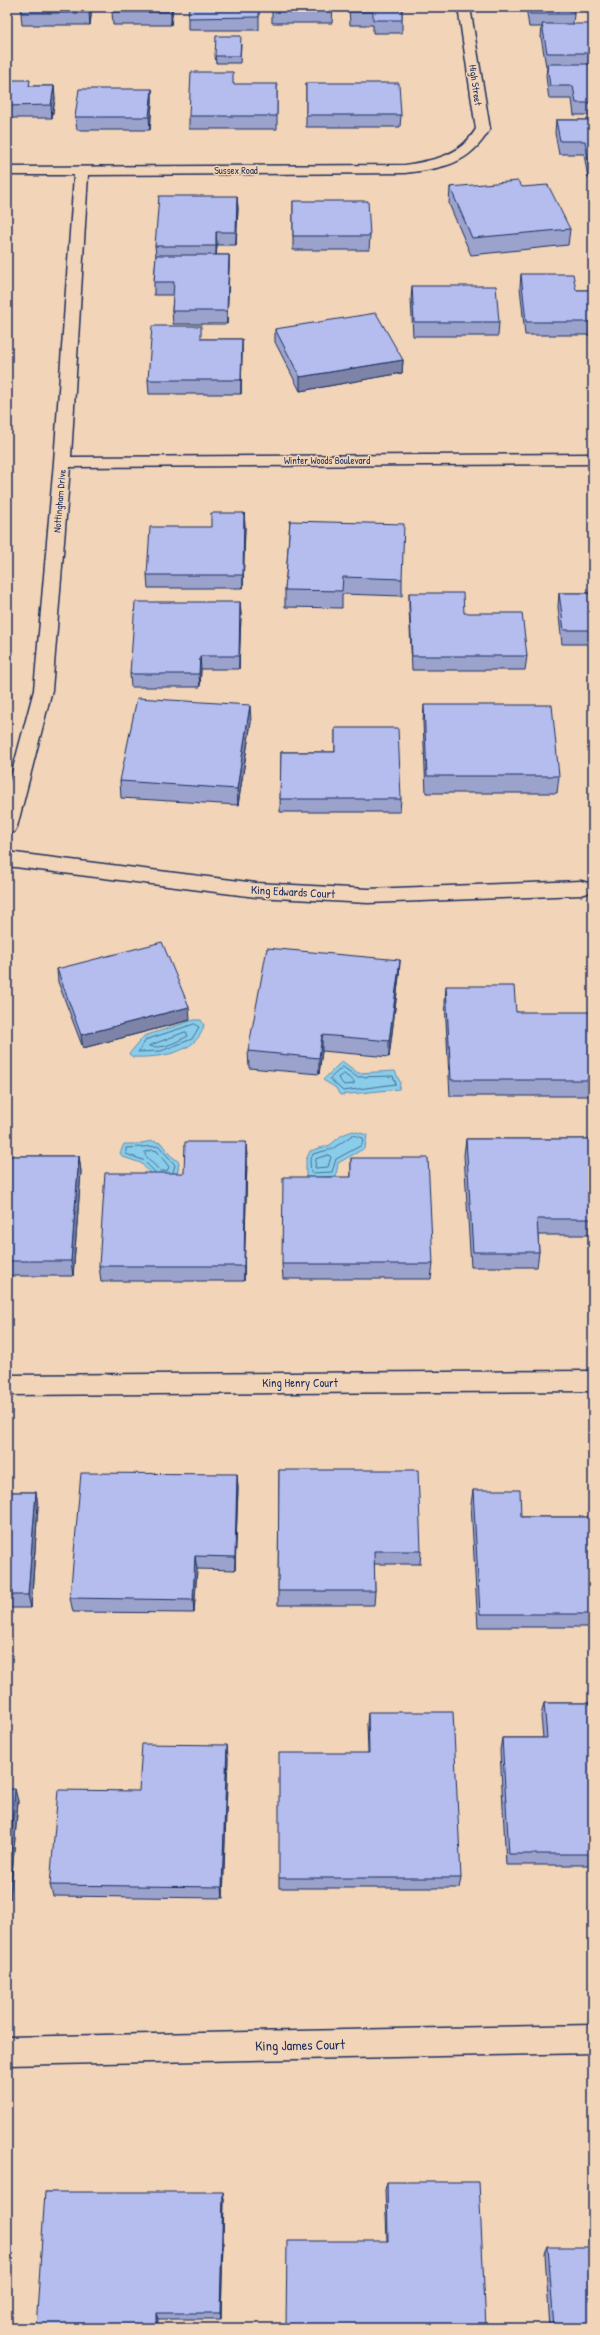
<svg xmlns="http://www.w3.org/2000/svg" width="600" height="2335" font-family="'Patrick Hand',sans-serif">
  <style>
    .water { fill: #89cdea; stroke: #5d8eb2 }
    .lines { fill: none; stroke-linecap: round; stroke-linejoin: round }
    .shore { stroke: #476e96; stroke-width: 1 }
    .minor-casing { stroke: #1b2f5e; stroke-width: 3 }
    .minor { fill: #f2d4b8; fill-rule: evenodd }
    .wall { fill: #9ba3cd; stroke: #1b2f5e }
    .shaded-wall { fill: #7e84a7; stroke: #1b2f5e }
    .building { fill: #b4bdee; stroke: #1b2f5e }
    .labels { text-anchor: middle; stroke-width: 3; stroke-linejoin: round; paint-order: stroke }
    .far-street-label { font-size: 10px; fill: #1b2f5e; stroke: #f2d4b8 }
    .street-label { font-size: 12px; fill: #1b2f5e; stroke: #f2d4b8 }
    .near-street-label { font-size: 14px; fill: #1b2f5e; stroke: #f2d4b8 }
  </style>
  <rect width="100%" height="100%" fill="#f2d4b8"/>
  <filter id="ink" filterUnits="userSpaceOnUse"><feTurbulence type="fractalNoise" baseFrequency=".025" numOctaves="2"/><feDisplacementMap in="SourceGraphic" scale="8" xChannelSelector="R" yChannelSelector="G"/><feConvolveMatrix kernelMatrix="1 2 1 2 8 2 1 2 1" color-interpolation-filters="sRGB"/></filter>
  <g filter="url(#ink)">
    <path class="water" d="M194,1020H201L204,1025C198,1054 157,1058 133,1057L129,1054L144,1036Z
      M342,1061L358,1073L395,1071L400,1082L399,1089L340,1095L336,1088L323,1080Z
      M353,1131L367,1135L365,1148L338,1163L336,1176L306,1178V1160L310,1151L330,1145L342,1135Z
      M152,1141L161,1143L170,1155L179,1162L178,1170L174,1179L156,1180L141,1163L123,1157L120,1153L124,1144H136Z"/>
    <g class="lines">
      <path class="shore" d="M195,1024L199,1027L192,1039L161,1051L138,1052L146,1040Z
        M186,1032L188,1036C176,1042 163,1050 149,1046Z
        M343,1067L357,1077L393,1076L396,1084L343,1091L330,1079Z
        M344,1074L354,1081V1084L344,1085L338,1078Z
        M353,1135L363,1138L362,1145L336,1159L332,1172L311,1173L310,1161L313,1154L332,1149Z
        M153,1150L157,1151L169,1167L167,1171H160L145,1155V1152Z
        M329,1155L331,1157L328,1167L315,1168L316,1159Z
        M155,1172L143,1160L126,1154V1148L159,1146L175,1165L173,1172"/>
      <g class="minor-casing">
        <path id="minor" d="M458,7H470L490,129C469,165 443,168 405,173L88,175L71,457L593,454V464L70,467L52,690L17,827L14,832L7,834V791L34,690L54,462L74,175H7V167L405,165C435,160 460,156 476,129Z
          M7,852L256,883L368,889L581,881L588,883L591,888L588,893L581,895L368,903L256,897L7,866Z
          M593,1371V1391L7,1395V1375Z
          M593,2025V2053L7,2065V2037Z"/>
      </g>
      <use href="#minor" class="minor"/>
    </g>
    <path class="wall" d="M22,7H92L90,25H22L21,13Z
      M113,7H173L171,25H113L112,12Z
      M189,7H259V30H188V18Z
      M272,7H333L332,23H272Z
      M349,7H402V33H373V25H350Z
      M526,7H573L574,14L573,24L593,48V115H574L572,99H549L546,77L547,66H546L541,37L542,27H529Z
      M241,44L240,63H216L215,56Z
      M7,80L31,86H54L55,99L52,118H7Z
      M306,83L401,115L400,127H306Z
      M277,84V129H189V116Z
      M152,89V102L150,130H77L75,117Z
      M556,120H593V178H588L584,154H559L555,133Z
      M450,187H522L570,229L568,245L471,255L449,204Z
      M237,196L238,209L236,245H217L216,255H229V268L227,324H173L172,311L173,295H154V282L156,255L155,246Z
      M293,201L370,236L369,250H293Z
      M521,274L576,290H593V335H525L520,287Z
      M412,286L499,322L498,336H413L411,299Z
      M275,329L403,360L402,373L300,391L275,342Z
      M202,339H242V353L241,394H149L148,380Z
      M244,513L245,527L243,588H148L147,575L211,527Z
      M290,521L402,579V596L342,594V608L285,607V590Z
      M409,593L464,613L527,656L525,670H412L409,607Z
      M559,593H593V644H562L558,607Z
      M240,602L241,615L239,669H201L200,687H131L130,674Z
      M424,705L559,776L557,793H426L423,722Z
      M251,722L238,805L121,798L120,781Z
      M335,728L401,799L400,812H280L281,752H335Z
      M400,960L399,976L389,1057L322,1051L319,1074L249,1068L248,1051Z
      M57,969L190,1020L83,1048L58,982Z
      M446,986L516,1012L593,1019V1096H450L445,1002Z
      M466,1139H593V1235H538L539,1252L537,1267H471L464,1155Z
      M246,1142L247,1158L244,1281H101L99,1266L184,1173Z
      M7,1156H79L81,1172L73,1276H7Z
      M351,1158L433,1264L431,1279H283L282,1264L351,1177Z
      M279,1470L421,1551L420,1564H374L375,1591L374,1605H278Z
      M237,1474L238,1488L235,1570L197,1569L194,1613L73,1612L70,1598Z
      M473,1490L521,1517H593V1627H478L471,1504Z
      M7,1492H36L38,1506L31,1608H7Z
      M544,1703H593V1865H506L500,1750L502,1738H543L541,1716Z
      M368,1712L461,1878L459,1888H279V1878L368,1753L367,1724Z
      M228,1757L223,1898L53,1896L50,1885L139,1791Z
      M7,1789L18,1801L10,1899H7Z
      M387,2182L486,2328L387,2241L385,2190Z
      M45,2192L224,2199L221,2319H158Z
      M548,2247L593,2328H550L545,2254Z"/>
    <path class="shaded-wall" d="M7,7H10L7,25Z
      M89,7H92L90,25L89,13Z
      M171,7H173L171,25Z
      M54,86L55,99L52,118L51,105Z
      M152,89V102L150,130L149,117Z
      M237,196L238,209L236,245V232Z
      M216,232L217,245L216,259Z
      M229,255V268L227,324V311Z
      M242,339V353L241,394V380Z
      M403,360L402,373L300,391V377Z
      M244,513L245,527L243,588V575Z
      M240,602L241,615L239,669V656Z
      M200,656L201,669L200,687L199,674Z
      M250,705L251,722L238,805L237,789Z
      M400,960L399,976L389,1057V1041Z
      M189,1007L190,1020L83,1048L81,1035Z
      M322,1035V1051L319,1074V1058Z
      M246,1142L247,1158L244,1281V1266Z
      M79,1156L81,1172L73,1276L71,1261Z
      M237,1474L238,1488L235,1570V1557Z
      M36,1492L38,1506L31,1608L28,1595Z
      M195,1556L197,1569L194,1613L193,1600Z
      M227,1745L228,1757L223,1898L222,1887Z
      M15,1789L18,1801L10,1899L7,1889V1884Z
      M223,2192L224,2199L221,2319L220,2313Z
      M156,2313L158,2319V2328H156Z"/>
    <path class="building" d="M22,7H89V13H21Z
      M113,7H171V12H112Z
      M189,7H259V17L188,18Z
      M272,7H333V11H272Z
      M350,7H402V20H373V12H350Z
      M529,7H573L574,14H530Z
      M542,24H589L593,48V53H547Z
      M216,36H241L240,56H215Z
      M547,64H593V103H576L573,86H550Z
      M191,72H233V84H277V116H189Z
      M7,80H30L29,86H54L51,105L7,106Z
      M306,83H399L401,115H306Z
      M79,89H152L149,117H75Z
      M556,120H593V165H589L585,141H560Z
      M518,181L522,187L548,185L570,229L472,238L450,187Z
      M159,196H237L236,232H216V246H155Z
      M293,201H368L370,236H293Z
      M156,255H229L227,311H172L174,282H154Z
      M521,274H573L576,290H593V322H526Z
      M412,286H496L499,322H414Z
      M376,313L403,360L300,377L275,329Z
      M152,326H201V339H242L241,380H148Z
      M211,513H244L243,575H147L150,527H211Z
      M290,521L404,524L402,579L343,577L342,591L285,590Z
      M409,593H463L464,613H522L527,656H412Z
      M559,593H593V630H564Z
      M135,602H240L239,656H200L199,674H130Z
      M137,698L250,705L237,789L120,781Z
      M424,705H552L559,776H427Z
      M335,728H398L401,799H280L281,752H335Z
      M162,942L189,1007L81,1035L57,969Z
      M267,948L400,960L389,1041L322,1035L319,1058L248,1051Z
      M446,986H514L516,1012H592L593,1019V1080H451Z
      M466,1139H593V1219H537L539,1252H473Z
      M185,1142H246L244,1266H99L105,1173H184Z
      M7,1156H79L71,1261H7Z
      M351,1158H428L433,1264H282L283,1177H351Z
      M279,1470H418L421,1551H374L375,1591H278Z
      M81,1473L237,1474L235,1557L195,1556L193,1600L70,1598Z
      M473,1490H520L521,1517H593V1614H480Z
      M7,1492H36L28,1595H7Z
      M544,1703H593V1854H509L502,1738H547Z
      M368,1712H453L461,1878H279V1753H369Z
      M142,1744L227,1745L222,1887L50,1885L58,1790L139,1791Z
      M7,1789H15L7,1884Z
      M387,2182H479L486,2328H286L287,2241H388Z
      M45,2192H223L220,2313H156V2328H36Z
      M548,2247H593V2328H554Z"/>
  </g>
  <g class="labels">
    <g class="far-street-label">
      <text transform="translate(476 85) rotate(82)" y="4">High Street</text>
      <text x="236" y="174">Sussex Road</text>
      <text x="327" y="464">Winter Woods Boulevard</text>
      <text transform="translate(59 501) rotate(-85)" y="4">Nottingham Drive</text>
    </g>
    <g class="street-label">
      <text transform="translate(293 892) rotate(3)" y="4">King Edwards Court</text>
      <text x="300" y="1387">King Henry Court</text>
    </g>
    <g class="near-street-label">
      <text transform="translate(300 2045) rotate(-1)" y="5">King James Court</text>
    </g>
  </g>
  <rect width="600" height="2335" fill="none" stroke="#f2d4b8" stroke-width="24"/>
  <rect x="12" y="12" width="576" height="2311" fill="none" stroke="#1b2f5e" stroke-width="1.5" filter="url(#ink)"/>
</svg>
